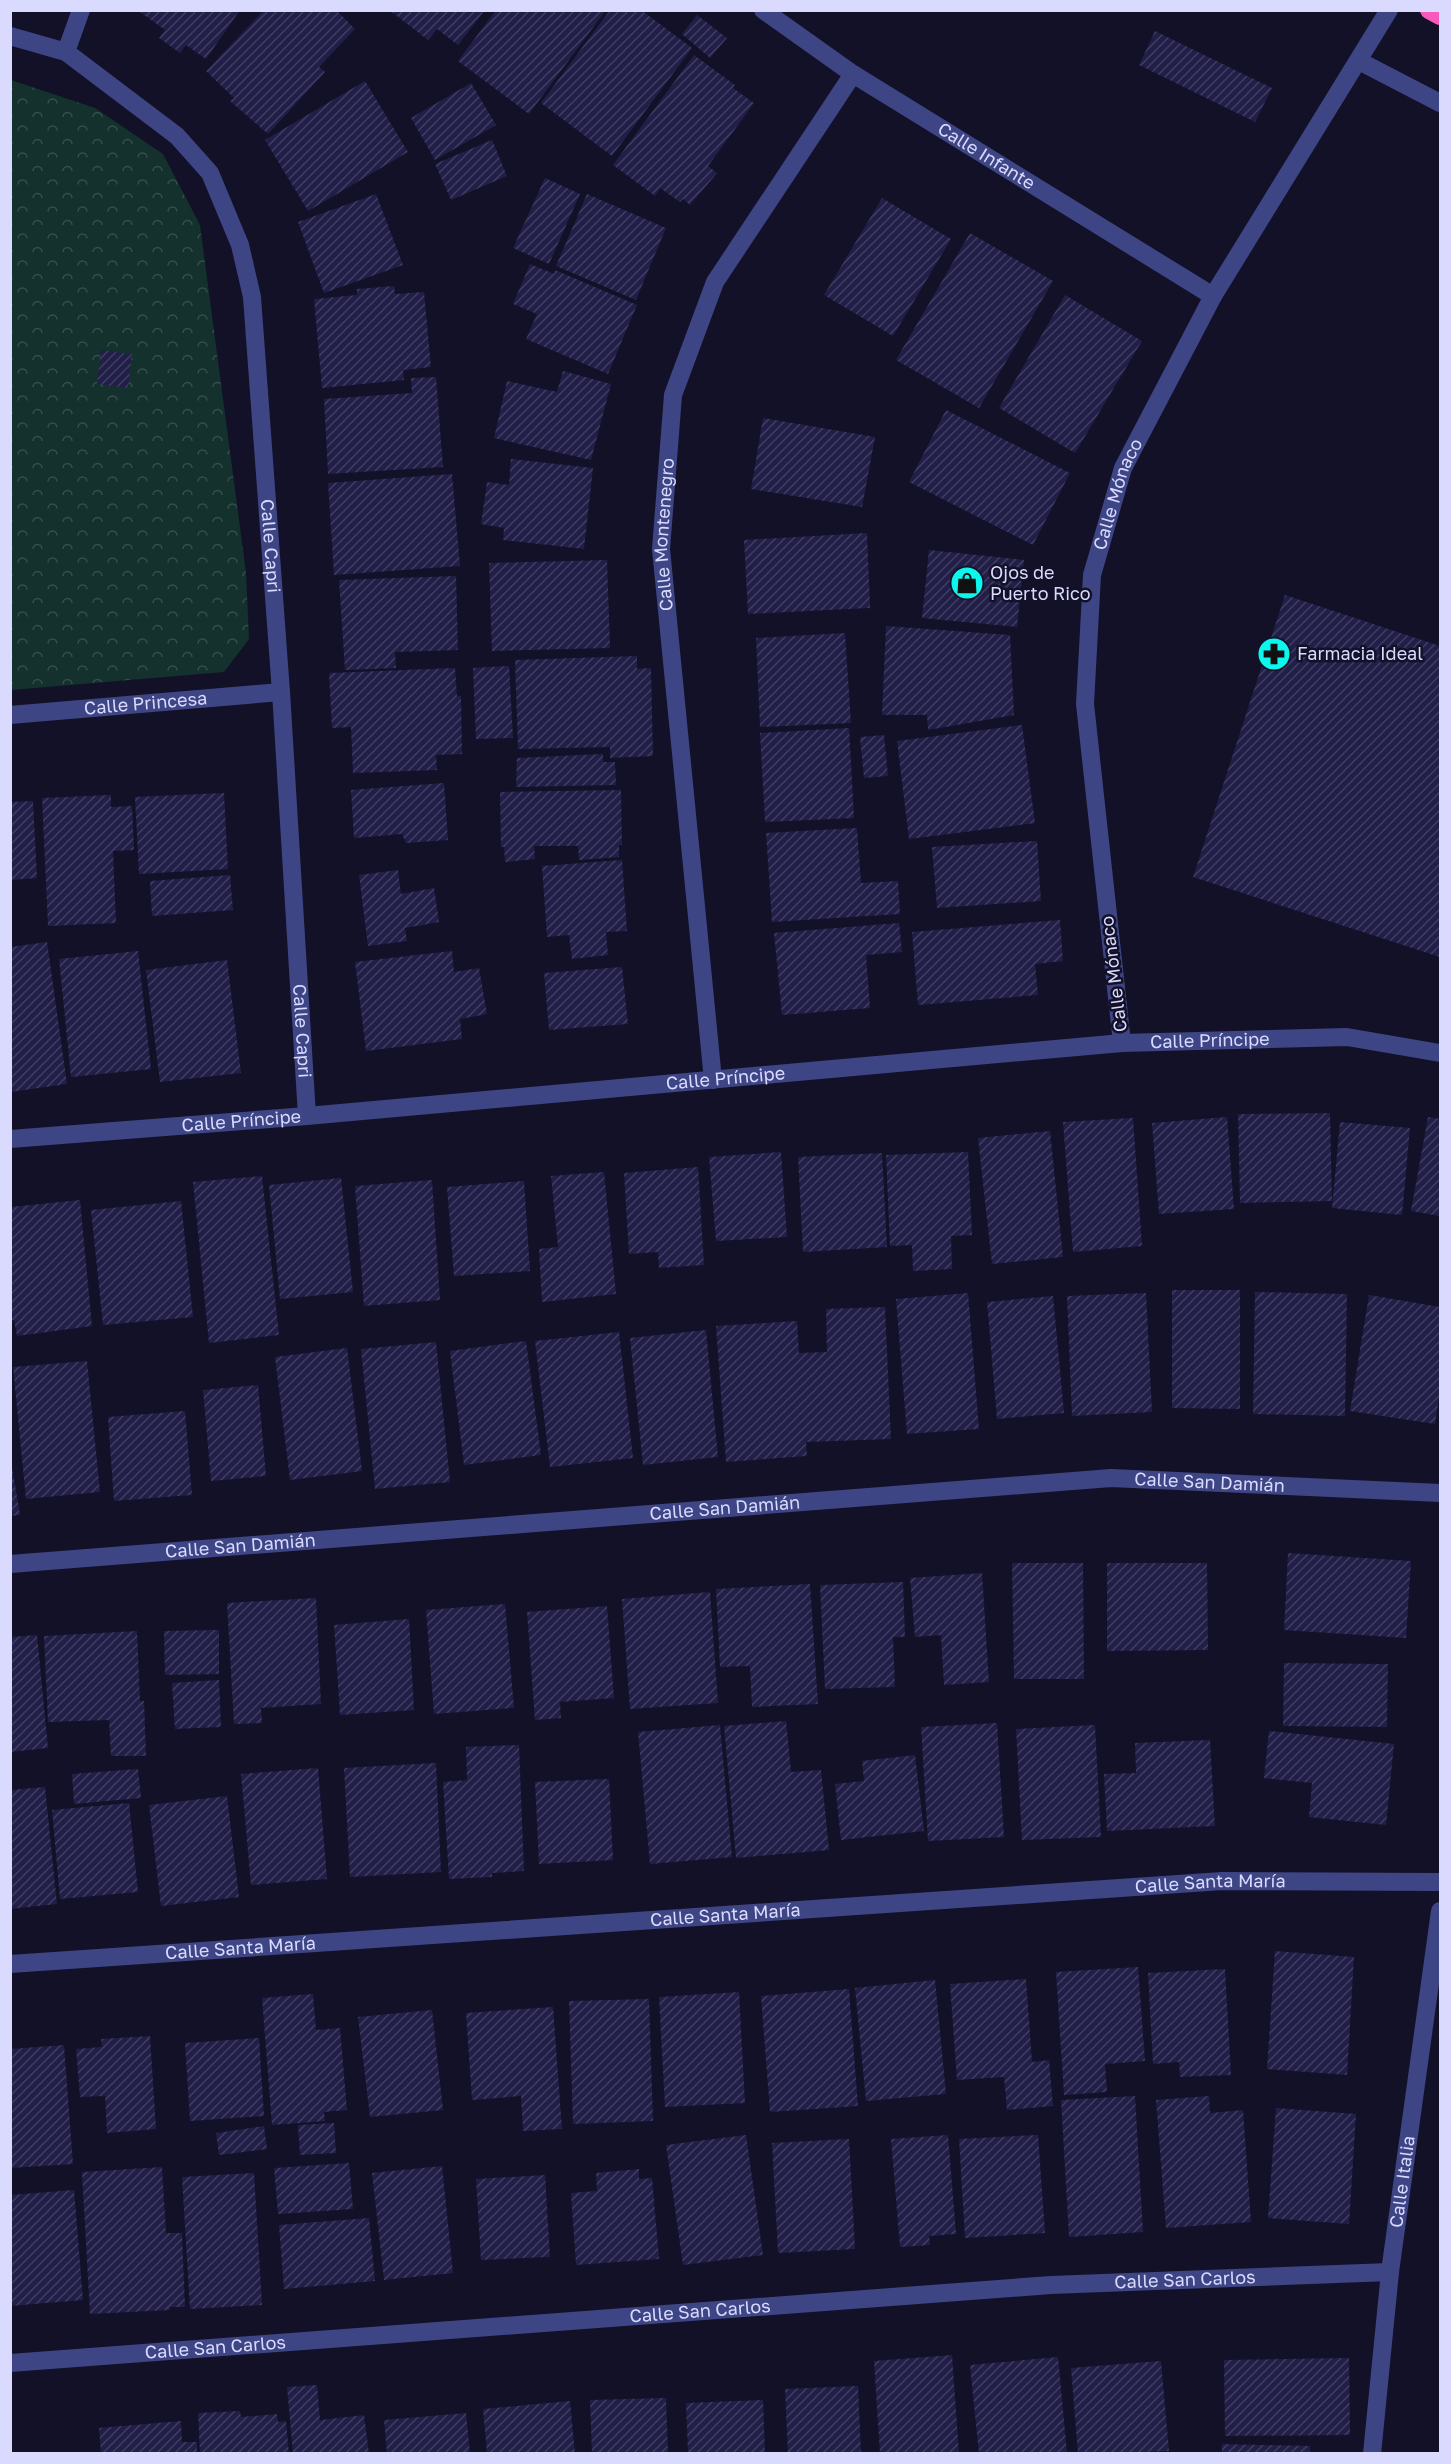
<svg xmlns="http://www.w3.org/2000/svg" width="1451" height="2464" font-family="'Golos Text',sans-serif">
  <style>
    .park { fill: url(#park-crowns) }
    .building { fill: url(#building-hatch) }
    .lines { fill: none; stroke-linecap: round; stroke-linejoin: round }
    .minor { stroke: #3e4585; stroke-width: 18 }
    .highway { stroke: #f959ba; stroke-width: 18 }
    .labels { text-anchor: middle; stroke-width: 5; stroke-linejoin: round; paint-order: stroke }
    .street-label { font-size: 18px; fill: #d9dafe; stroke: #121128 }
    .poi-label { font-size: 18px; fill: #d9dafe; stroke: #121128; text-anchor: start }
  </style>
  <defs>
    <pattern id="park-crowns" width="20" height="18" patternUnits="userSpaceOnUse" patternTransform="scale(1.5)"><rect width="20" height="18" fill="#14312d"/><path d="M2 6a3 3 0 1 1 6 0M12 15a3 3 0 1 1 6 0" fill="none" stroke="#364e4c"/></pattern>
    <pattern id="building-hatch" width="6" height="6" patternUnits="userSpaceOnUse" patternTransform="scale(1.5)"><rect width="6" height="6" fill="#211e48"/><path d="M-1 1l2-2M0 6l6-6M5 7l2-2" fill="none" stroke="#413e63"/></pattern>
  </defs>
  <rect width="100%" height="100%" fill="#121128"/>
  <path class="park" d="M11,80L95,108L163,154L200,225L246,573L249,639L224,672L11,690Z"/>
  <path class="building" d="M137,10H240L206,59L186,45L180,53L159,38L165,30Z
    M264,10H336L355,29L319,67L325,72L268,134L230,101L234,98L206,71Z
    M389,10H485L458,45L437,29L428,40Z
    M496,10H606L529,114L458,61Z
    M610,10H641L692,48L612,156L541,103Z
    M697,15L727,38L710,58L682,34Z
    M1155,31L1272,88L1255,122L1139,65Z
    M694,55L735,85L733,88L754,103L708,166L717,173L690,205L683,199L680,202L660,188L655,196L613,165Z
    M365,81L408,152L308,211L265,140Z
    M471,83L496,125L435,160L411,118Z
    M492,140L507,176L451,200L435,164Z
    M545,178L580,194L549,264L513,248Z
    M376,194L403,265L324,293L298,222Z
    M587,194L666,228L636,300L556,266Z
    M882,198L951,239L893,336L824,295Z
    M970,233L1053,281L979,408L896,360Z
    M530,264L554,274L555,270L637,305L608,374L526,339L537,314L513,304Z
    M394,286L395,294L424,292L431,367L403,370L404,380L322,388L314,299L357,295V289Z
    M1065,295L1142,341L1075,453L999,408Z
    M101,350L132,354L128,388L97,384Z
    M563,371L611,384L591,460L494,438L507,381L557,392Z
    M436,377L443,467L328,474L324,399L412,393L411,378Z
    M946,410L1070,473L1033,545L909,482Z
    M763,418L875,437L862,507L751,489Z
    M511,459L593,468L584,549L503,540L504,528L481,524L487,482L509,485Z
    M452,474L460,566L334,575L328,483Z
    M867,533L870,608L748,614L744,540Z
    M929,550L1024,560L1017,627L922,618Z
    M607,560L610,648L492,651L489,563Z
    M456,576L458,650L395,652L396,668L345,670L339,580Z
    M1285,595L1440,646V957L1193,877Z
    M886,626L1010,635L1014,715L928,730L927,715H882Z
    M845,633L851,723L760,727L756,638Z
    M637,656V669L651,668L653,756L610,758V747L518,749L515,660Z
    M509,666L513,738L476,739L473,668Z
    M455,668L457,696H461L462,754L436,755L437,770L353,773L351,727L332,728L329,673Z
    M1022,725L1035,823L909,839L897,741Z
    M849,728L854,818L765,822L760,733Z
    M884,735L888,776L864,778L860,737Z
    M603,754V762H615L616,785L516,787L517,758Z
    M444,783L448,840L406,843L402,834L354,838L351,790Z
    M621,790L622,845H619V857L579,860L578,846H534L535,859L505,862L504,847H501L500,792Z
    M224,793L228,869L139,874L135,797Z
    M111,795V807L132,806L134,850L113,851L116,923L48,926L42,798Z
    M33,801L37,878L10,880V802Z
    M857,828L861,883L898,881L900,914L772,922L766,833Z
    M1037,841L1041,901L937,908L932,847Z
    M622,860L627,931L606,932L608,955L572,959L569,935L547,937L542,866Z
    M398,870L401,894L434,888L439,922L405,928L407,941L368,946L359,875Z
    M230,875L233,910L152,916L150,881Z
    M1060,920L1063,961L1035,964L1038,995L918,1005L912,932Z
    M899,923L902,952L866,955L870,1008L782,1015L774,933Z
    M47,942L67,1084L10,1092V947Z
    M138,951L151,1069L71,1077L59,959Z
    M452,951L454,972L479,968L487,1014L460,1019L462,1039L366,1051L355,962Z
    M227,960L241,1073L160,1082L146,970Z
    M622,967L628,1024L549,1030L544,973Z
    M1330,1113L1332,1201L1240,1203L1238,1114Z
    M1227,1117L1234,1209L1159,1214L1152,1123Z
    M1428,1117L1440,1119V1216L1411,1211Z
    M1133,1118L1142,1246L1073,1252L1063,1122Z
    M1340,1122L1410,1128L1402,1215L1332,1208Z
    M1050,1131L1063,1257L992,1264L978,1138Z
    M781,1152L787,1237L716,1241L709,1157Z
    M968,1152L972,1235L951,1236L952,1269L913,1271L912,1245L890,1246L886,1155Z
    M882,1153L887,1247L803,1252L798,1157Z
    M698,1167L704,1265L659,1268L658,1252L629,1254L624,1173Z
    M604,1172L616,1294L542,1302L539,1249L558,1247L551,1176Z
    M262,1176L279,1335L209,1343L193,1182Z
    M341,1178L353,1292L280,1299L269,1185Z
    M432,1180L440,1300L364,1306L355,1186Z
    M524,1181L530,1271L454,1276L447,1187Z
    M80,1200L92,1326L17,1336L14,1320L10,1321V1207Z
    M181,1201L193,1317L103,1325L91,1210Z
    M1172,1290H1240V1409L1172,1408Z
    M1255,1292L1347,1294L1345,1416L1253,1414Z
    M968,1293L979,1429L907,1434L896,1299Z
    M1146,1293L1152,1412L1072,1416L1067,1296Z
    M1369,1295L1440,1307V1391L1435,1424L1350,1411Z
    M1053,1296L1064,1413L997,1419L987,1302Z
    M885,1307L891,1439L806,1442L807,1456L726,1462L716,1326L797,1321L799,1353L827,1352L826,1309Z
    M706,1330L718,1457L643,1465L630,1338Z
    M619,1332L633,1458L550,1467L535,1341Z
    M526,1341L541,1455L464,1465L450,1351Z
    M436,1342L450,1482L375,1489L361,1349Z
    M347,1348L362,1471L290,1480L275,1357Z
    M87,1361L100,1492L26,1499L13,1367Z
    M258,1385L266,1476L211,1481L203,1390Z
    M185,1411L192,1495L114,1501L108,1417Z
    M10,1454L20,1515L10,1516Z
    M1288,1553L1411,1561L1406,1638L1284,1630Z
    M1012,1563H1083L1084,1679H1014Z
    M1107,1563H1207L1208,1650L1107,1651Z
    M982,1573L989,1682L944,1685L941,1635L915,1637L910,1578Z
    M903,1582L905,1637H893L895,1687L825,1689L820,1585Z
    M810,1584L818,1704L752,1707L750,1666L720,1667L716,1589Z
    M710,1592L718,1703L630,1709L622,1599Z
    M316,1598L321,1704L261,1708L262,1723L234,1724L227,1603Z
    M505,1604L514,1708L434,1714L426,1610Z
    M607,1606L614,1698L560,1702L561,1718L535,1720L527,1612Z
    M409,1619L414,1710L340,1715L334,1625Z
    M219,1630V1674L165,1675L164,1631Z
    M137,1631L140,1701H144L146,1756H111L109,1720L48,1722L44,1636Z
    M37,1635L48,1748L10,1752V1637Z
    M1284,1663L1388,1664L1387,1727L1283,1726Z
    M219,1680L221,1727L175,1729L172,1683Z
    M786,1721L791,1772L821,1770L829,1850L736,1858L724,1726Z
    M997,1723L1004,1837L928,1841L921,1727Z
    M720,1725L732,1857L650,1864L638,1732Z
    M1095,1725L1101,1837L1022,1840L1016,1729Z
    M1269,1731L1394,1744L1386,1825L1309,1817L1312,1783L1264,1778Z
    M1210,1740L1215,1826L1107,1831L1104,1774L1136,1773L1135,1743Z
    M519,1745L524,1871L492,1873V1877L449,1879L443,1782L467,1780L466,1747Z
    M915,1755L924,1831L841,1840L835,1784L864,1781L862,1761Z
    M436,1763L441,1872L350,1877L344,1768Z
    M318,1768L327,1879L251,1885L241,1774Z
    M138,1769L141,1798L74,1804L72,1774Z
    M609,1779L613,1860L539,1864L535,1782Z
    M45,1787L57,1904L10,1909V1790Z
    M227,1796L239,1897L161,1906L149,1805Z
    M129,1803L138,1892L60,1899L52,1810Z
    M1275,1951L1354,1957L1347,2075L1267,2069Z
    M1138,1967L1145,2061L1105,2064L1107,2092L1064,2095L1056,1972Z
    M1225,1969L1231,2075L1180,2077L1179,2062L1153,2064L1148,1973Z
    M1026,1979L1032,2062L1049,2060L1053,2106L1007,2110L1004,2077L957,2080L950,1984Z
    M935,1980L946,2094L866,2101L855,1988Z
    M849,1989L858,2106L770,2112L761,1996Z
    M739,1992L745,2103L665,2107L659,1997Z
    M313,1994L316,2030L340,2028L347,2110L324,2112L325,2121L272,2125L262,1998Z
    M649,1999L653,2121L573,2124L569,2001Z
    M553,2007L562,2129L523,2131L521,2096L472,2100L466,2013Z
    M432,2010L443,2110L370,2117L358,2017Z
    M150,2036L156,2129L107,2133L105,2096L80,2097L76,2049L102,2047L101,2039Z
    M259,2038L264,2116L190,2121L185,2043Z
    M64,2045L73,2164L10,2168V2049Z
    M1135,2096L1143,2232L1069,2237L1061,2100Z
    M1209,2096L1210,2113L1243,2110L1251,2222L1166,2228L1156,2100Z
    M1276,2108L1356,2114L1349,2224L1268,2218Z
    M334,2123L336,2153L300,2155L298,2125Z
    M264,2126L267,2149L219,2155L216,2133Z
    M746,2135L763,2255L683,2265L666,2145Z
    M948,2135L956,2234L929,2236L930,2245L900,2247L891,2139Z
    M1038,2135L1045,2233L965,2238L959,2139Z
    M849,2139L855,2249L778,2253L772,2143Z
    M349,2163L353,2209L278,2214L274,2168Z
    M442,2166L453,2273L384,2280L372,2173Z
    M162,2167L166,2233H182L185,2307H170V2310L90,2314L82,2172Z
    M639,2169V2179L652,2178L659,2259L576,2265L571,2193L597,2191L596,2173Z
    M254,2173L262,2305L190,2309L182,2177Z
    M545,2175L550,2257L481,2260L476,2179Z
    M74,2190L83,2300L10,2306V2195Z
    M369,2218L375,2281L284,2289L279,2225Z
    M952,2355L959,2454H880L874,2361Z
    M1058,2357L1067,2453L979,2454L970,2365Z
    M1349,2358L1350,2435L1225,2436L1224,2360Z
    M1161,2361L1169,2451L1078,2454L1071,2368Z
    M317,2385L320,2420L364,2415L369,2454H293L287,2387Z
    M858,2386L861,2454H788L785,2389Z
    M666,2398L668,2454H592L590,2400Z
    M763,2400L765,2454H688L686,2403Z
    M570,2401L575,2454H487L483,2409Z
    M240,2411L241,2417L277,2414L278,2422L286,2421L289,2454H200L198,2413Z
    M466,2413L470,2454H387L384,2420Z
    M181,2421L182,2442H197V2454H101L99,2428Z
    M1222,2444L1310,2446V2454H1222Z"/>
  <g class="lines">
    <g class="minor">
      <path id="s1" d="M763,10L853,74L1213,296"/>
      <path id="s2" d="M10,36L66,52L177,136L210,173L240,245L252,297L281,692L307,1116"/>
      <path d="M66,52L81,10"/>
      <path d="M1359,61L1440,103"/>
      <path id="s3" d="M10,715L281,692"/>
      <path id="s4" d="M1122,1043L1085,704L1092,575L1123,468L1213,296L1389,10"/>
      <path id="s5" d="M713,1080L661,549L673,395L715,282L853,74"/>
      <path id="s6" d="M10,1139L307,1116L1122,1043L1347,1037L1440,1053"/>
      <path id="s7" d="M10,1564L1111,1478L1440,1493"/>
      <path id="s8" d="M10,1964L1222,1881L1440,1882"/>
      <path id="s9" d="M10,2363L1051,2285L1390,2272"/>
      <path id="s10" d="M1372,2454L1390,2272L1440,1911"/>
    </g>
    <path class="highway" d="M1429,10L1440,16"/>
  </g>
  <defs>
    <g id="shop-disc" transform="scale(1.725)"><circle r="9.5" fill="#0df6ee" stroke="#121128"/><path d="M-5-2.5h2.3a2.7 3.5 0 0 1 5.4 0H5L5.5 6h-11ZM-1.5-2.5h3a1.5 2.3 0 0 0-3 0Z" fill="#111"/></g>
    <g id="pharmacy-disc" transform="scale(1.725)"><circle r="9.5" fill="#0df6ee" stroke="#121128"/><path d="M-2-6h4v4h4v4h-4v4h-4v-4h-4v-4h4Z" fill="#111"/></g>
  </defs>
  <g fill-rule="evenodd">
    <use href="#shop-disc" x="967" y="583"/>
    <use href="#pharmacy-disc" x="1274" y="654"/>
  </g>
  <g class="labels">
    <g class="street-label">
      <text dy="6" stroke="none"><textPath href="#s1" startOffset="267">Calle Infante</textPath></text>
      <text dy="6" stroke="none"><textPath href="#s4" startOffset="555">Calle Mónaco</textPath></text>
      <text dy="6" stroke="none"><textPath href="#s5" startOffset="548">Calle Montenegro</textPath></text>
      <text dy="6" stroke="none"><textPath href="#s2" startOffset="628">Calle Capri</textPath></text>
      <text dy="6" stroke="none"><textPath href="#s3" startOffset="136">Calle Princesa</textPath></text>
      <text transform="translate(1114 974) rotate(-97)" y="6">Calle Mónaco</text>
      <text dy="6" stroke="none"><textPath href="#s2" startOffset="1114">Calle Capri</textPath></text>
      <text dy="6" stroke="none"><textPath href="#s6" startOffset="1204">Calle Príncipe</textPath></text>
      <text dy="6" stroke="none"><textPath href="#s6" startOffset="718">Calle Príncipe</textPath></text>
      <text dy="6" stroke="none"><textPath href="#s6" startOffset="232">Calle Príncipe</textPath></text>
      <text dy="6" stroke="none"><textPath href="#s7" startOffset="1203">Calle San Damián</textPath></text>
      <text dy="6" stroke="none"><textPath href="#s7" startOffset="717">Calle San Damián</textPath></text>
      <text dy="6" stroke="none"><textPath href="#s7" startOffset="231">Calle San Damián</textPath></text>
      <text dy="6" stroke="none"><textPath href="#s8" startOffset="1203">Calle Santa María</textPath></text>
      <text dy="6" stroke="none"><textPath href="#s8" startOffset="717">Calle Santa María</textPath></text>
      <text dy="6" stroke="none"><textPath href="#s8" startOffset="231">Calle Santa María</textPath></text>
      <text dy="6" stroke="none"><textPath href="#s10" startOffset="274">Calle Italia</textPath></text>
      <text dy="6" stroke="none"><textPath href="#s9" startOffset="1178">Calle San Carlos</textPath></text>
      <text dy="6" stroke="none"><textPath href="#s9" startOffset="692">Calle San Carlos</textPath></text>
      <text dy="6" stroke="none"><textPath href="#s9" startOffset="206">Calle San Carlos</textPath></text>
    </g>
    <g class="poi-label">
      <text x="990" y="579">Ojos de<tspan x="990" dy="21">Puerto Rico</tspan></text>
      <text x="1297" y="660">Farmacia Ideal</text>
    </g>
  </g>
  <rect width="1451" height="2464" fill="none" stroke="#d9dafe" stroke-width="24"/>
</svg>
